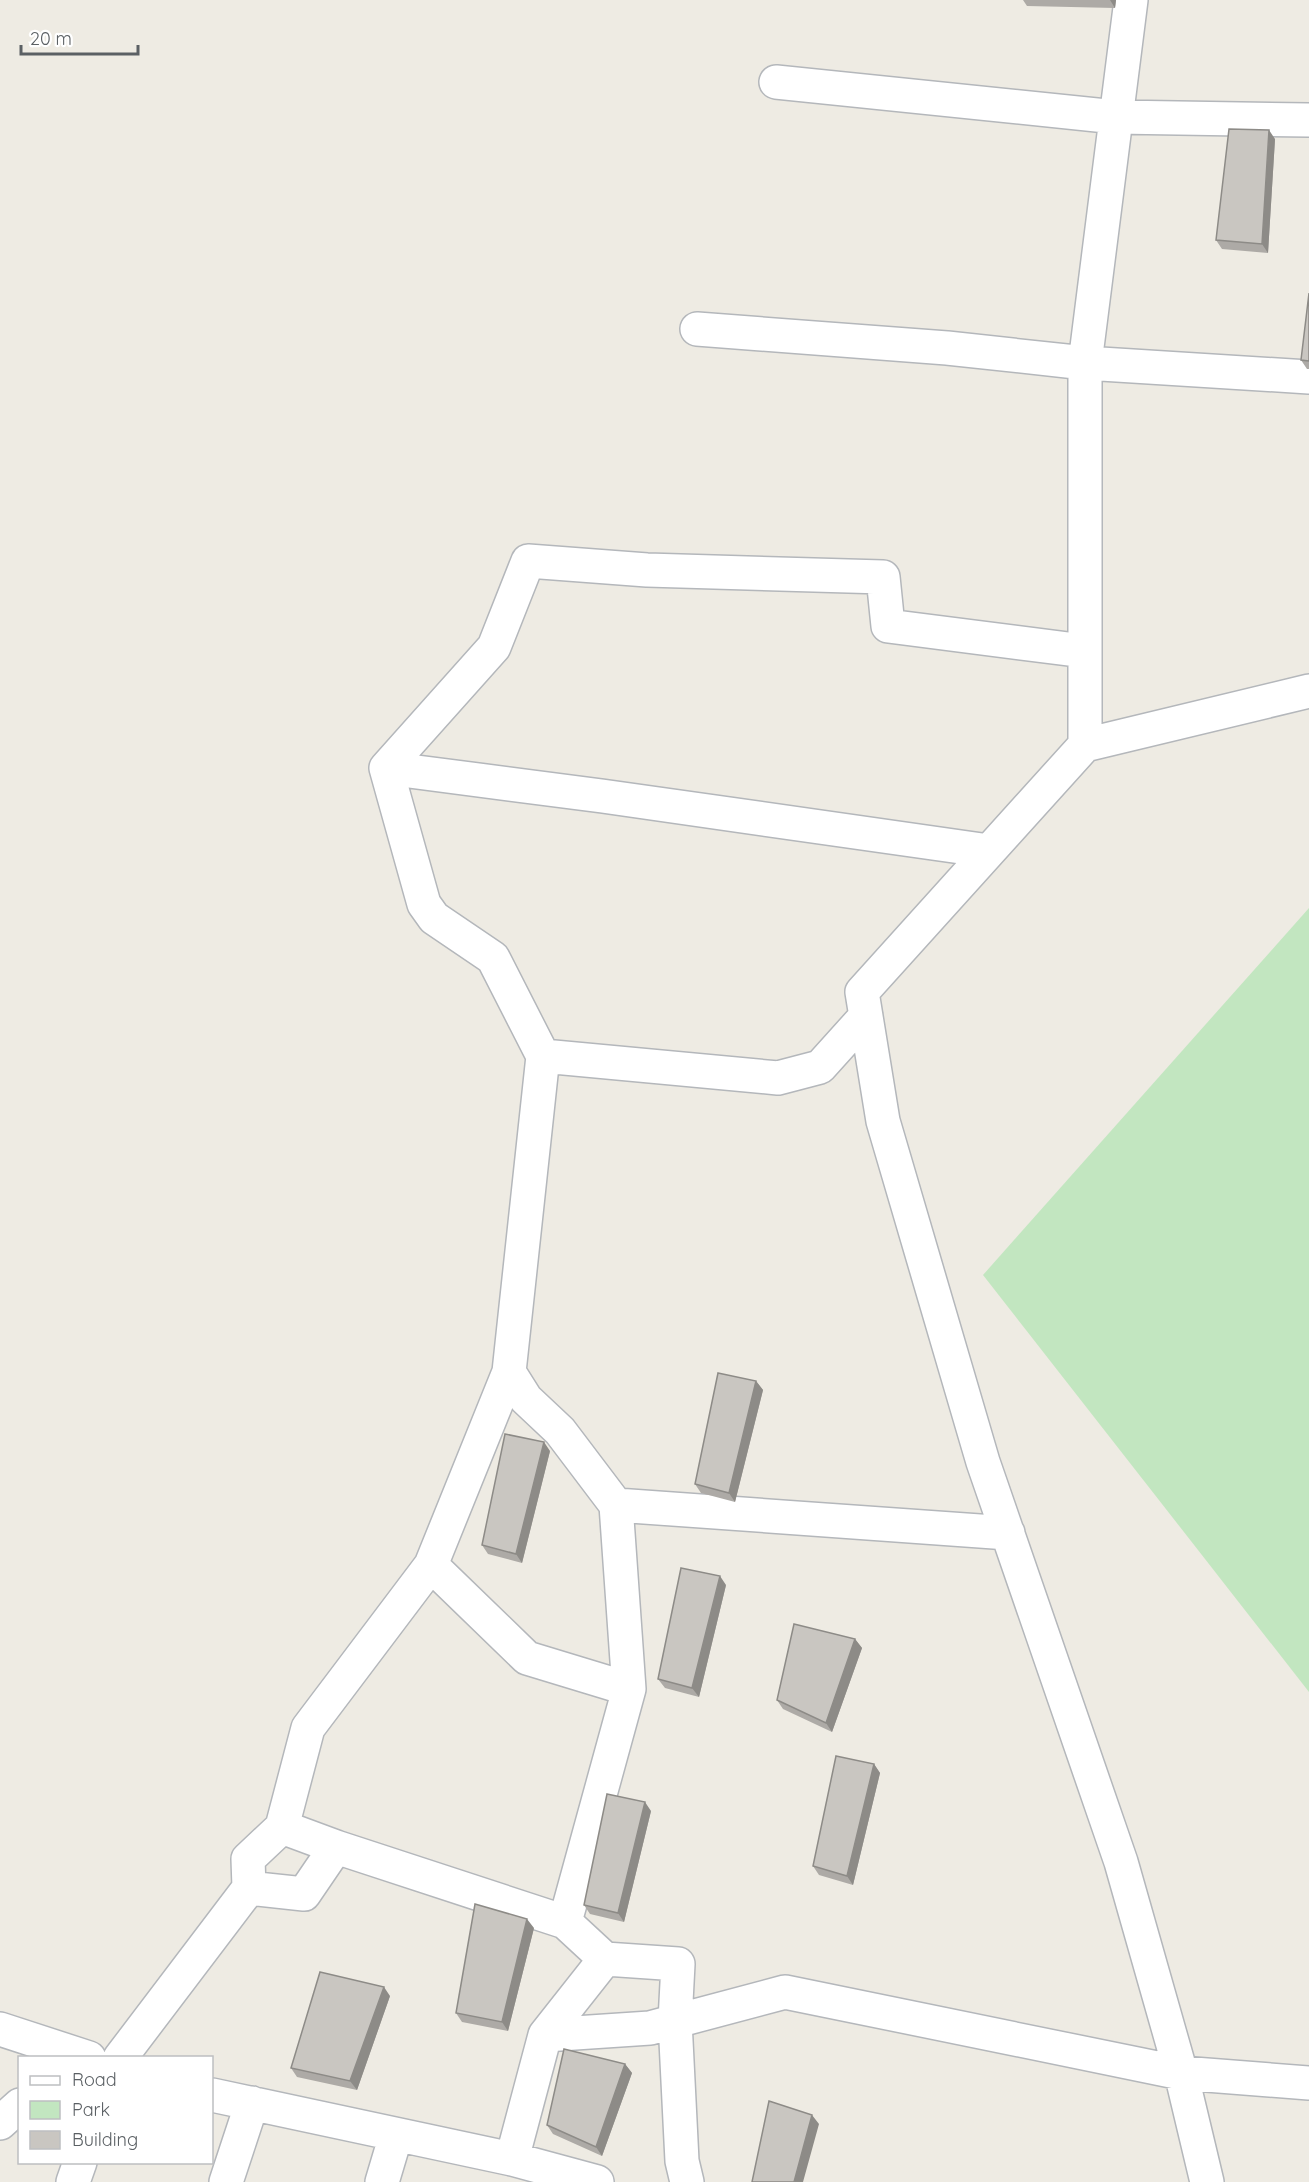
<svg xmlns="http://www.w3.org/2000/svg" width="1309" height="2182" font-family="Quicksand,sans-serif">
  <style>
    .green { fill: #c2e6c0 }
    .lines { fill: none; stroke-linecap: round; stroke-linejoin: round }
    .minor-casing { stroke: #b4b7bb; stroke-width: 36 }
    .minor { stroke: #fff; stroke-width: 33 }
    .wall { fill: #adaaa6 }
    .shaded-wall { fill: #8d8b87 }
    .building { fill: #c9c6c1; stroke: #8d8b87; stroke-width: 1.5 }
  </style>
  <rect width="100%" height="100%" fill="#eeebe3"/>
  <path class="green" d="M1309,908V1692L983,1275Z"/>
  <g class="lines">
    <g class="minor-casing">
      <path id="minor" d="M776,82L1116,117L1309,120
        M697,329L947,348L1085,363L1309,377
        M1085,745V363L1131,0
        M386,768L494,647L528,561L647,570L883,577L888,626L1084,651
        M386,768L602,796L989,851
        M386,768L424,904L434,918L493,958L543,1056
        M509,1372L543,1056L778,1078L820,1067L866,1016
        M616,1505L1008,1533
        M282,1827L308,1728L431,1565L527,1658L629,1689L616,1505L560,1431L526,1399L509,1372L431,1565
        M249,1888L248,1859L282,1827L336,1847
        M565,1922L629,1689
        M0,2029L89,2058
        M545,2035L605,1959L678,1964L675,2021L682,2161L687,2182
        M120,2058L249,1888L304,1894L336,1847L565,1922L605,1959
        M212,2095L512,2159L597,2182
        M0,2123L20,2105
        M512,2159L545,2035L650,2028L785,1992L1181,2073L1309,2083
        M73,2182L80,2162
        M226,2182L252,2103
        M382,2182L396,2135
        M1207,2182L1181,2073L1121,1862L983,1462L883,1121L862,992L1085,745L1309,691"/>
    </g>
    <use href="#minor" class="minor"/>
  </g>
  <path class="wall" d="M1023,0H1116L1115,8L1027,6Z
    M1275,139L1268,253L1222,249L1216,240Z
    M1309,293V369H1307L1301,360Z
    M756,1381L763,1390L735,1502L701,1493L695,1484Z
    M550,1451L522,1563L488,1554L482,1545Z
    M726,1585L699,1697L665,1688L658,1679Z
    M855,1639L862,1648L832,1732L783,1709L777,1700Z
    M874,1764L880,1773L853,1885L819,1875L813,1866Z
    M651,1811L624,1922L590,1914L584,1905Z
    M534,1928L508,2031L462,2022L456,2013Z
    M390,1996L357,2090L297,2077L291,2068Z
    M625,2064L632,2073L602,2156L553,2134L547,2125Z"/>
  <path class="shaded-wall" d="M1110,0H1116L1115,8Z
    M1269,130L1275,139L1268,253L1262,244Z
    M756,1381L763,1390L735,1502L729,1493Z
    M544,1442L550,1451L522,1563L516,1554Z
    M720,1576L726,1585L699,1697L692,1688Z
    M855,1639L862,1648L832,1732L826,1723Z
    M874,1764L880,1773L853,1885L847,1876Z
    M645,1802L651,1811L624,1922L618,1913Z
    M527,1919L534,1928L508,2031L502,2022Z
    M384,1987L390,1996L357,2090L350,2081Z
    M625,2064L632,2073L602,2156L596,2147Z
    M812,2115L819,2124L803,2182H794Z"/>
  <path class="building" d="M1229,129L1269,130L1262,244L1216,240Z
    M1309,293V361L1301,360Z
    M718,1373L756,1381L729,1493L695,1484Z
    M505,1434L544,1442L516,1554L482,1545Z
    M681,1568L720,1576L692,1688L658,1679Z
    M794,1624L855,1639L826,1723L777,1700Z
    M836,1756L874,1764L847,1876L813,1866Z
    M607,1794L645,1802L618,1913L584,1905Z
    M475,1904L527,1919L502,2022L456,2013Z
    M320,1972L384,1987L350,2081L291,2068Z
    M564,2049L625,2064L596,2147L547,2125Z
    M769,2101L812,2115L794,2182H752Z"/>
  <rect x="18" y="2056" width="195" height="108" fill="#ffffff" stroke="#bdbfc1" stroke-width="1.5"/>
  <rect x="30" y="2076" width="30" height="9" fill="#ffffff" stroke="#bdbfc1" stroke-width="1.5"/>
  <text x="72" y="2086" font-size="18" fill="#5b6064">Road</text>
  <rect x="30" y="2101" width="30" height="18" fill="#c2e6c0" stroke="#bdbfc1" stroke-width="1.5"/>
  <text x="72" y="2116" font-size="18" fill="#5b6064">Park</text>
  <rect x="30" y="2131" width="30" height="18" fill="#c9c6c1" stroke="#bdbfc1" stroke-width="1.5"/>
  <text x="72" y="2146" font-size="18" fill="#5b6064">Building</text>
  <path d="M21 45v9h117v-9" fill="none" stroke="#5b6064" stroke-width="3"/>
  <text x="30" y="45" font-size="18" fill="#5b6064" stroke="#ffffff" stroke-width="4.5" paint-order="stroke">20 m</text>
</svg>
